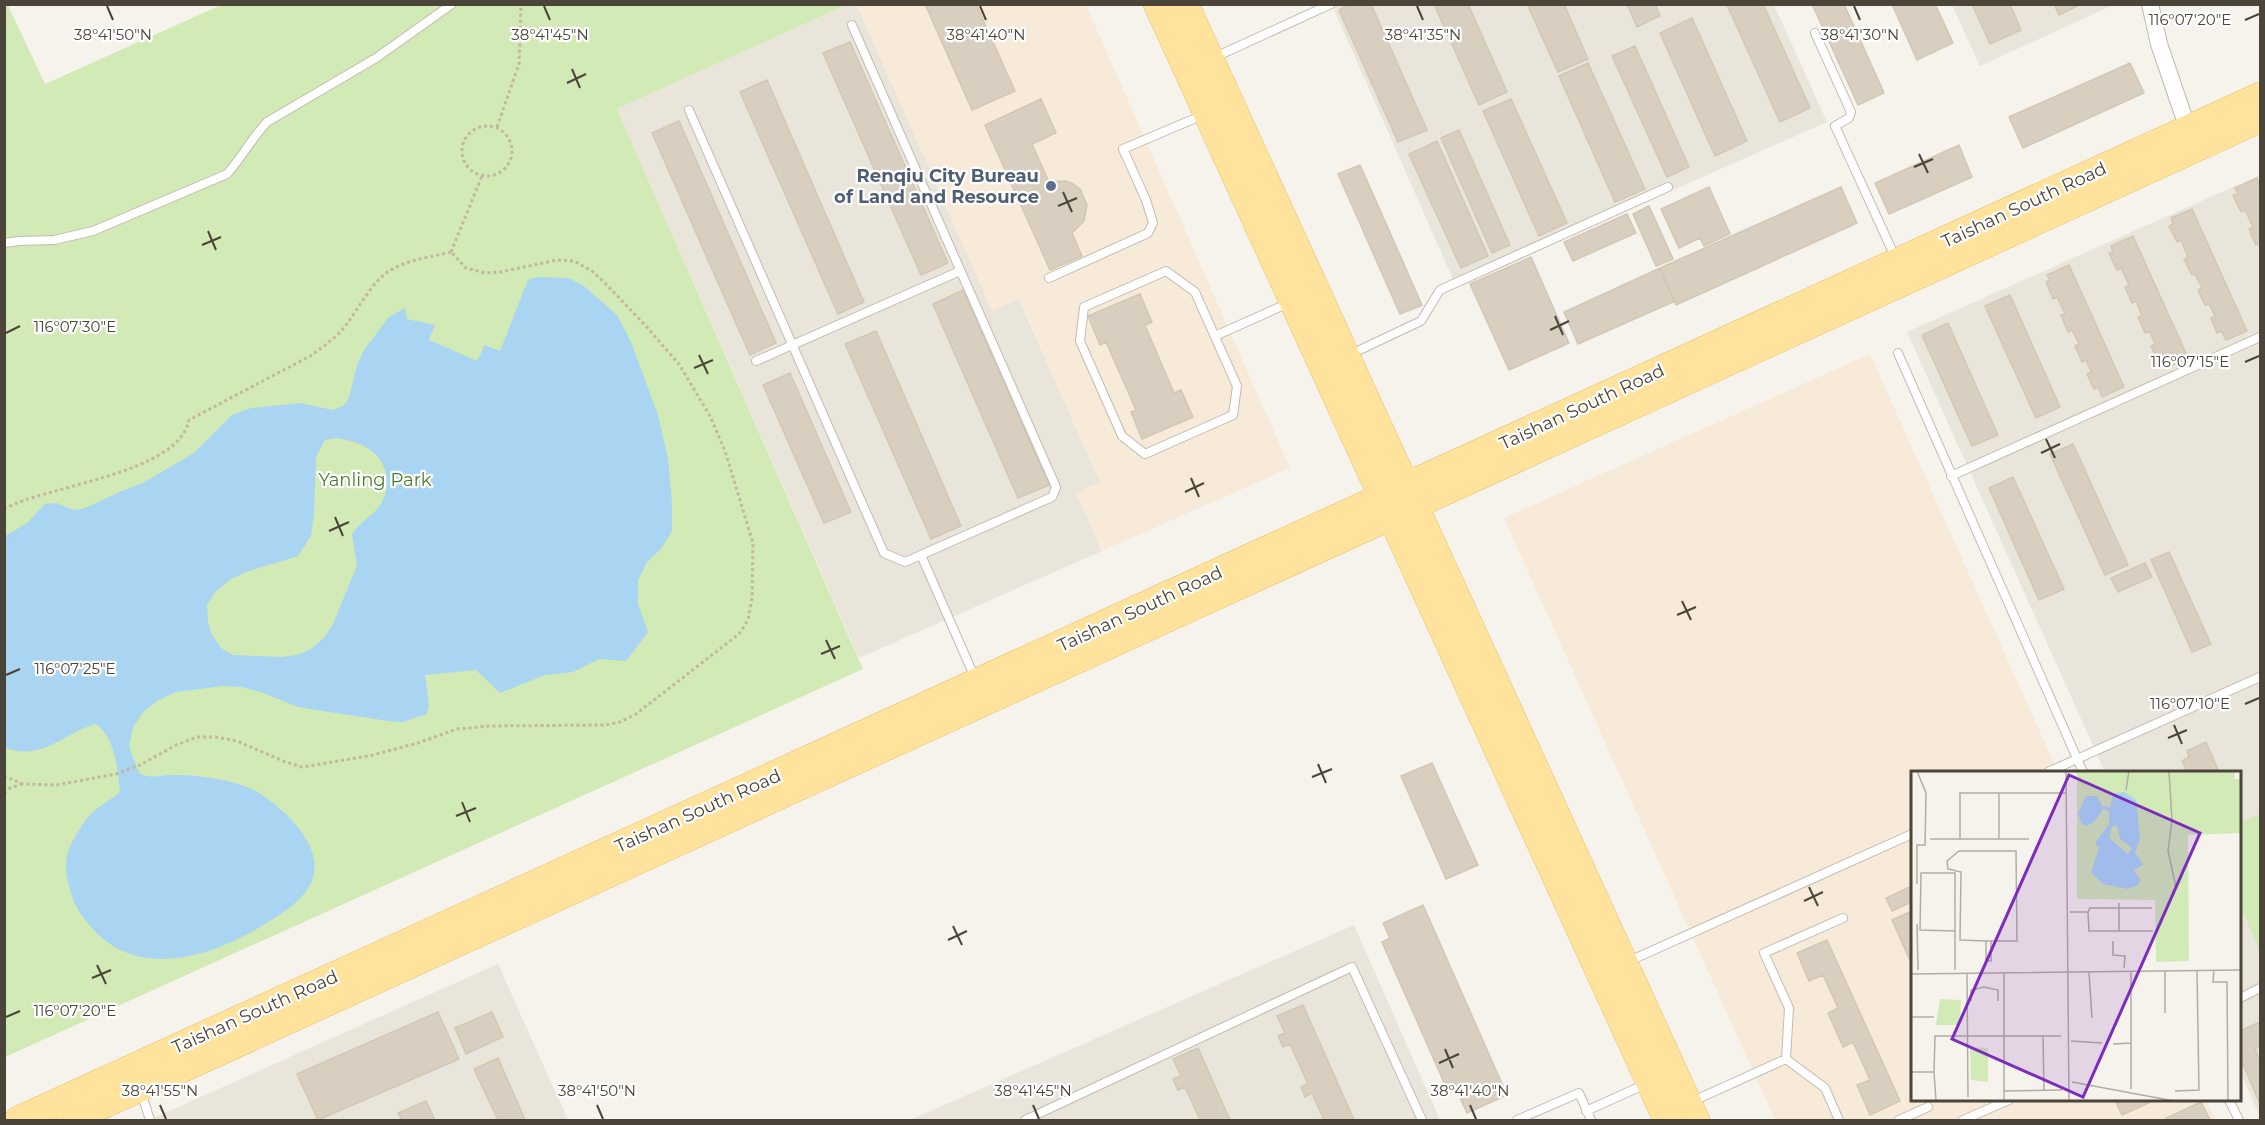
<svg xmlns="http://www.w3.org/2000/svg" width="2265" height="1125" font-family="Montserrat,sans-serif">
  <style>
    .residential { fill: #eae5da }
    .commercial { fill: #f7ead8 }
    .green { fill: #d2eab5 }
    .water { fill: #a9d4f2; fill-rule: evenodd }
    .building { fill: #d8cfc1; stroke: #d3c7b4; stroke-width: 1.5 }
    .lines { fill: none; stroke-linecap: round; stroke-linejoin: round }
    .lane-casing { stroke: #c2bbae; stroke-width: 10 }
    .street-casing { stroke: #c2bbae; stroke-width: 18 }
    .primary-casing { stroke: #e6c16a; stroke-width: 28 }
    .path { stroke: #c4b79f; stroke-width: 3; stroke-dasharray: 3 3; stroke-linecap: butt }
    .lane { stroke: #fff; stroke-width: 8 }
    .street { stroke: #fff; stroke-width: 16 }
    .primary { stroke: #ffe39c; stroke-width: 27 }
    .ticks { fill: none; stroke: #4b4439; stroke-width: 2 }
    .service-dot { fill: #5c6f8a; stroke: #fff; stroke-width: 2 }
    .labels { text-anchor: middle; stroke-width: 4.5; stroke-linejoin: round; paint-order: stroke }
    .service-label { font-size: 18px; font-weight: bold; fill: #4e5e75; stroke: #fff; text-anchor: end }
    .street-label { font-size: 18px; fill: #4b4439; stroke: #fff }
    .park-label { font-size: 18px; fill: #4a7f2a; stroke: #fff }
    .inset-road { fill: none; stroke: #b2ada4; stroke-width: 1.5 }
    .view { fill: #7b2cbf; fill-opacity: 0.15; stroke: #7b2cbf; stroke-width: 3 }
    .inset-edge { fill: none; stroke: #4b4439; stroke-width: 3 }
    .ticks-label { font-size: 15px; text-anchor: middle; fill: #4b4439; stroke: #fff; stroke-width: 4.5; stroke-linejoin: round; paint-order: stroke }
  </style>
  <rect width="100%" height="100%" fill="#f6f3ec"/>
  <path class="residential" d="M846,5H857L992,310L1019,299L1100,482L1076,493L1102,551L859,658L617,109Z
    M1332,5H1774L1827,122L1456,286Z
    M1952,5H2113L1980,66Z
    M2260,175V1117L2240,1071V772H2105L1907,332Z
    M1354,925L1440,1120H910Z
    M498,964L568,1120H149Z"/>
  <path class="commercial" d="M857,5H1086L1290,468L1102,551L1076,493L1100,482L1020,299L992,311Z
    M1870,354L2058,772H1912V1100H2206L2215,1120H1775L1504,518Z"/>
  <path class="green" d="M4,5H8L45,84L221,5H846L617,109L863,669L5,1057Z
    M2260,814V952L2240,905V823Z"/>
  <path class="water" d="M537,277L569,278L585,287L617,315L631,342L658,415L668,459L672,503V531L661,549L647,562L638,580V604L648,632L626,661L599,659L573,672L545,675L500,693L476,670L425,675L429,704L427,714L402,722L388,721L298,707L261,692L241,687L223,686L176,692L157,701L144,711L133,727L129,747L139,773C150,779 157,776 169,775C194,774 241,780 261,794C282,809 310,833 314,860C318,891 291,908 268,922C216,955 140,983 91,927C83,917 76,909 72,896C63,868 63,854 80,829C83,824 86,818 91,814C99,806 111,800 120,792C118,770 115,737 96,724C63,733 44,761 5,748V536L27,523L45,504L57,503L73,510L83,509L124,490L141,484L194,453L232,415L251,408L300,403L333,410L343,406L349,398L357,365L364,350L389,317L405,308L407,319L435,325L429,340L477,361L485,345L500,351L528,280ZM336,438C362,442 386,452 387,482C387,490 385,497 381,504C373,516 360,522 352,534L357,566L332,626L324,638L311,649L297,655L282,657L233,655L221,648L211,633L208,622L207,605L215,592L231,579L246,572L298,556L311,536L314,514L316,457L325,440Z"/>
  <path class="building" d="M925,4H976L1015,91L972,110Z
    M1350,4H1371L1427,130L1398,142L1339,10Z
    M1434,4H1468L1507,92L1479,105Z
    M1527,4H1564L1588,59L1558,72Z
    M1627,4H1655L1660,16L1637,27Z
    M1763,4L1810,108L1780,122L1727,5Z
    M1812,4H1844L1884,93L1858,105Z
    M1892,4H1935L1953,43L1917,60Z
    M1972,4H2010L2021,30L1990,44Z
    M2054,4H2081L2059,15Z
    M1692,18L1747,141L1715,156L1660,33Z
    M850,42L948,263L921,275L823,53Z
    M1635,46L1689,167L1667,177L1612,56Z
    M1588,63L1645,189L1615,202L1559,76Z
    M2130,63L2144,93L2023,148L2009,117Z
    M767,80L864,302L838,314L740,92Z
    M1041,99L1056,133L1032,144L1049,182L1066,181L1073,184L1080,189L1087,205L1084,221L1072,233L1082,256L1050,270L985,125Z
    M1511,99L1567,223L1539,236L1483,111Z
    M679,121L776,343L750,355L652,133Z
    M1459,130L1510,245L1492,253L1441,138Z
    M1437,141L1488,256L1461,268L1409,154Z
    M1959,145L1972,177L1889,214L1875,183Z
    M1360,165L1422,305L1400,314L1338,174Z
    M2257,178L2260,187V245V244L2256,245L2249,229L2253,227L2245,210L2241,212L2233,195L2238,194L2235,188Z
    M1709,187L1730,234L1704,246L1700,238L1679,248L1661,209Z
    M1841,187L1857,223L1676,305L1660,268Z
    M1649,206L1673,259L1656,266L1633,214Z
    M2192,209L2247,331L2226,340L2221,331L2217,333L2211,318L2215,316L2209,304L2205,305L2198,290L2202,288L2195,274L2192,275L2184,259L2188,257L2181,240L2177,242L2169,226L2173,224L2171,218Z
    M1627,214L1636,233L1573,261L1564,242Z
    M2133,236L2188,358L2166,368L2162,359L2158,361L2151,346L2155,344L2150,332L2145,333L2138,317L2142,316L2136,301L2132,303L2125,287L2129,285L2121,268L2117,270L2109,253L2113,252L2111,246Z
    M1531,257L1569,343L1509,370L1470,284Z
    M2069,265L2124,387L2102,397L2098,387L2094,389L2087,374L2091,372L2086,360L2082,362L2075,346L2079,344L2072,330L2068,332L2061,315L2065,314L2057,297L2053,299L2046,282L2050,280L2047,275Z
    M1660,268L1675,301L1578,344L1564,312Z
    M963,290L1049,485L1018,498L933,304Z
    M1140,294L1152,322L1145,325L1174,393L1181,390L1193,417L1142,439L1131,412L1136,410L1106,342L1100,345L1088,316Z
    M2010,295L2060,407L2036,418L1985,306Z
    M1948,323L1998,435L1972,446L1922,335Z
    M876,331L961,526L931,539L845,344Z
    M790,373L851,512L824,523L763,385Z
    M2073,444L2128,565L2105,575L2050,454Z
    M2013,477L2064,589L2039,600L1989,488Z
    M2169,552L2211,644L2192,652L2151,560Z
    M2145,563L2152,577L2118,592L2111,578Z
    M2206,742L2219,772H2187L2182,761L2189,757L2187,751Z
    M1432,763L1478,865L1446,879L1401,776Z
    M1912,886V902L1892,911L1886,898Z
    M1423,905L1507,1095L1467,1113L1454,1084L1446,1087L1382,942L1390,938L1383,923Z
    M1912,911V965L1892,920Z
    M1827,940L1900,1101L1870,1115L1857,1085L1870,1080L1853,1042L1843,1047L1828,1013L1838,1008L1823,975L1809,981L1797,953Z
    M1303,1005L1354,1120H1324L1312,1093L1305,1097L1301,1087L1308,1084L1290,1044L1283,1047L1278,1036L1285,1033L1277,1016Z
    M438,1012L459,1059L318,1120L297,1074Z
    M492,1012L503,1037L466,1054L455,1028Z
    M2260,1022V1046L2255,1049L2260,1061V1104L2240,1057V1031Z
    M1198,1048L1230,1120H1200L1185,1087L1178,1090L1173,1079L1181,1076L1173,1059Z
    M498,1058L525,1120H498L474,1069Z
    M2115,1100H2155L2122,1115Z
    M426,1101L435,1120H402L398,1113Z
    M2201,1102L2210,1120H2167L2166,1118Z"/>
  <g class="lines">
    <g class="lane-casing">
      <path id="lane" d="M1815,33L1851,112L1849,118L1835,126L1896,259
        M1213,58L1331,4
        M689,110L884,553L905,562L1052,497L1056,487L852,25
        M4,243L19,241L54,240L93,231L227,174C242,157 252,138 267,122L376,58L452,4
        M1166,271L1195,292L1237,386L1233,415L1145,454L1122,436L1080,341L1084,307Z
        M1049,278L1148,233L1153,223L1146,200L1123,149L1203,115
        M1215,336L1291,302
        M1898,353L2083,772
        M1349,355L1421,321L1440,290L1668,187
        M756,361L960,271
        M1951,476L2260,337
        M921,555L975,678
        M2048,772L2260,677
        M1627,962L1912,834
        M2240,998L2260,988
        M141,1092L150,1120
        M2229,1100L2239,1120
        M1691,1102L1786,1059
        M1586,1111L1646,1084
        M1025,1120L1352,967L1422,1120
        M1517,1120L1579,1093L1591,1120
        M1839,1120L1825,1088L1786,1059L1789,1008L1764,953L1843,918
        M1899,1120L1928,1107
        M1963,1120L2009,1100"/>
    </g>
    <g class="street-casing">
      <path id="street" d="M2150,4L2159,44L2188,129"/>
    </g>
    <g class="primary-casing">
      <path id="primary" d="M1157,4L1667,1120
        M1185,4L1696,1120
        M18,1120L2260,96
        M70,1120L2260,119"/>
    </g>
    <path class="path" d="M462 151a25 25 0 1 1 50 0a25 25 0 1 1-50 0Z
      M497,127L519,64L521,4
      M451,252L482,176
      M4,509C47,485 179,474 189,420L312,355C324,346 337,337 346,325C359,308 371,283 389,271C407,260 430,257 451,252
      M4,776L23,784L56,785L116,774L140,765L176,745L197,737H216L237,741L283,761L302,767L373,755L418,743L457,729L490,726L605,725L620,722L636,714L739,634L748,620L752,598L753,543L725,451L710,416L679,364L644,324L604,282L592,271L574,261L557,260L501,272L485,273L466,268L451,252
      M4,793L10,788L21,784"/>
    <use href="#lane" class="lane"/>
    <use href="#street" class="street"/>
    <use href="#primary" class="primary"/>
  </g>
  <path class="ticks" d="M107,6L113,20M544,6L550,20M980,6L986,20M1417,6L1423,20M1854,6L1860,20M2245,20L2259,14M572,69L580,88M567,83L586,74M1919,154L1928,173M1914,167L1933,159M1063,192L1072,212M1058,206L1077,198M208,231L216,250M202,245L221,237M1555,316L1563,335M1550,330L1569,321M6,333L20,326M699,355L708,374M2245,362L2259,356M694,368L713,360M2046,439L2055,458M2041,453L2060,444M1191,478L1199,497M1185,492L1204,483M335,517L343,536M329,531L349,522M1682,601L1691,620M1677,615L1696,607M826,640L835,659M821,654L840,646M6,675L20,669M2245,704L2259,698M2174,725L2182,744M2168,738L2187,730M1318,764L1326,783M1312,777L1332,769M462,802L470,822M456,816L476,808M1809,887L1818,906M1804,901L1823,892M953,926L962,945M948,940L967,931M97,965L106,984M92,978L111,970M6,1017L20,1011M1445,1049L1453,1068M1439,1063L1459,1054M160,1105L166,1119M597,1105L603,1119M1033,1105L1039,1119M1470,1105L1476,1119"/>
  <circle class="service-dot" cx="1051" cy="186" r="6"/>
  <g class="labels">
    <g class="service-label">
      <text x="1039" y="182">Renqiu City Bureau<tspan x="1039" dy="21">of Land and Resource</tspan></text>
    </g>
    <g class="street-label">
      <text transform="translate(2024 205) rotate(-25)" y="6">Taishan South Road</text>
      <text transform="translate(1582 407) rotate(-25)" y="6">Taishan South Road</text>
      <text transform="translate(1140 609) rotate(-25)" y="6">Taishan South Road</text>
      <text transform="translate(698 811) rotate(-24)" y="6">Taishan South Road</text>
      <text transform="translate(255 1012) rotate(-24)" y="6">Taishan South Road</text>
    </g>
    <g class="park-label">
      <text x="375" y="486">Yanling Park</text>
    </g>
  </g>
  <g transform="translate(1911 771)">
    <rect width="330" height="330" fill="#f6f3ec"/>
    <path d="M166,0H324L323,8H330V62L277,64L278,190L245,191L244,129L166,128ZM29,228L50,229L49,254H25ZM59,276L77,277V311L60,309Z" fill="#d2eab5"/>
    <path d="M213,21L225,29L229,68L224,81L232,94L223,99L229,109L227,114L217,118L192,113L180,101L188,77L184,72L198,53V40L192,38L183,51L175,55L170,52L167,42L175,25H186L191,35L199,37L202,23ZM206,54L209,68L221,77L217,83L198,67L201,56Z" fill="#a9d4f2" fill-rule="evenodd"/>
    <path class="inset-road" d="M155,0L158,330M258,0L261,49L257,80L265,116M215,19L218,0M88,22V68M19,68H118M49,68V22H155M6,113V74H14L15,22L6,0M159,141H177L179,137H241M177,141L178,160H242M6,153L7,199M208,160V132M75,170L49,169L50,101L37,98L36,90L48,80H105L106,170H80M75,170H80V190H75ZM202,170V184L214,185L213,197M44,199V102H10L9,159L44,160M303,199L302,211H316L317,330M220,200V318M254,200V242M178,201L181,247M56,202L57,326M93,202V330M0,203L330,199M60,230V219L73,216L87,219V230M0,246H23M132,265L133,319M160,270L191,272M202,273L220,272M0,301H23L24,265H150M23,301L25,330M161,311L263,330M93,320L151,319M264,320L288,319L286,200"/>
    <path class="view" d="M158,4L289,62L172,326L41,268Z"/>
    <rect width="330" height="330" class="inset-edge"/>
  </g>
  <g class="ticks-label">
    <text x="2190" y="25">116°07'20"E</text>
    <text x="1860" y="40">38°41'30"N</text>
    <text x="113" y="40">38°41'50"N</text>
    <text x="550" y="40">38°41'45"N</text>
    <text x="986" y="40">38°41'40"N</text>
    <text x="1423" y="40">38°41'35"N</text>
    <text x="75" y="332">116°07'30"E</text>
    <text x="2190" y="367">116°07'15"E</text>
    <text x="75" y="674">116°07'25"E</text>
    <text x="2190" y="709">116°07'10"E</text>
    <text x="75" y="1016">116°07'20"E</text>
    <text x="160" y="1096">38°41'55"N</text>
    <text x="597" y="1096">38°41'50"N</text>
    <text x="1033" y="1096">38°41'45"N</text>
    <text x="1470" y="1096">38°41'40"N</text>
  </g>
  <rect width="2265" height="1125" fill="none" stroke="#4b4439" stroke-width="12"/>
</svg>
